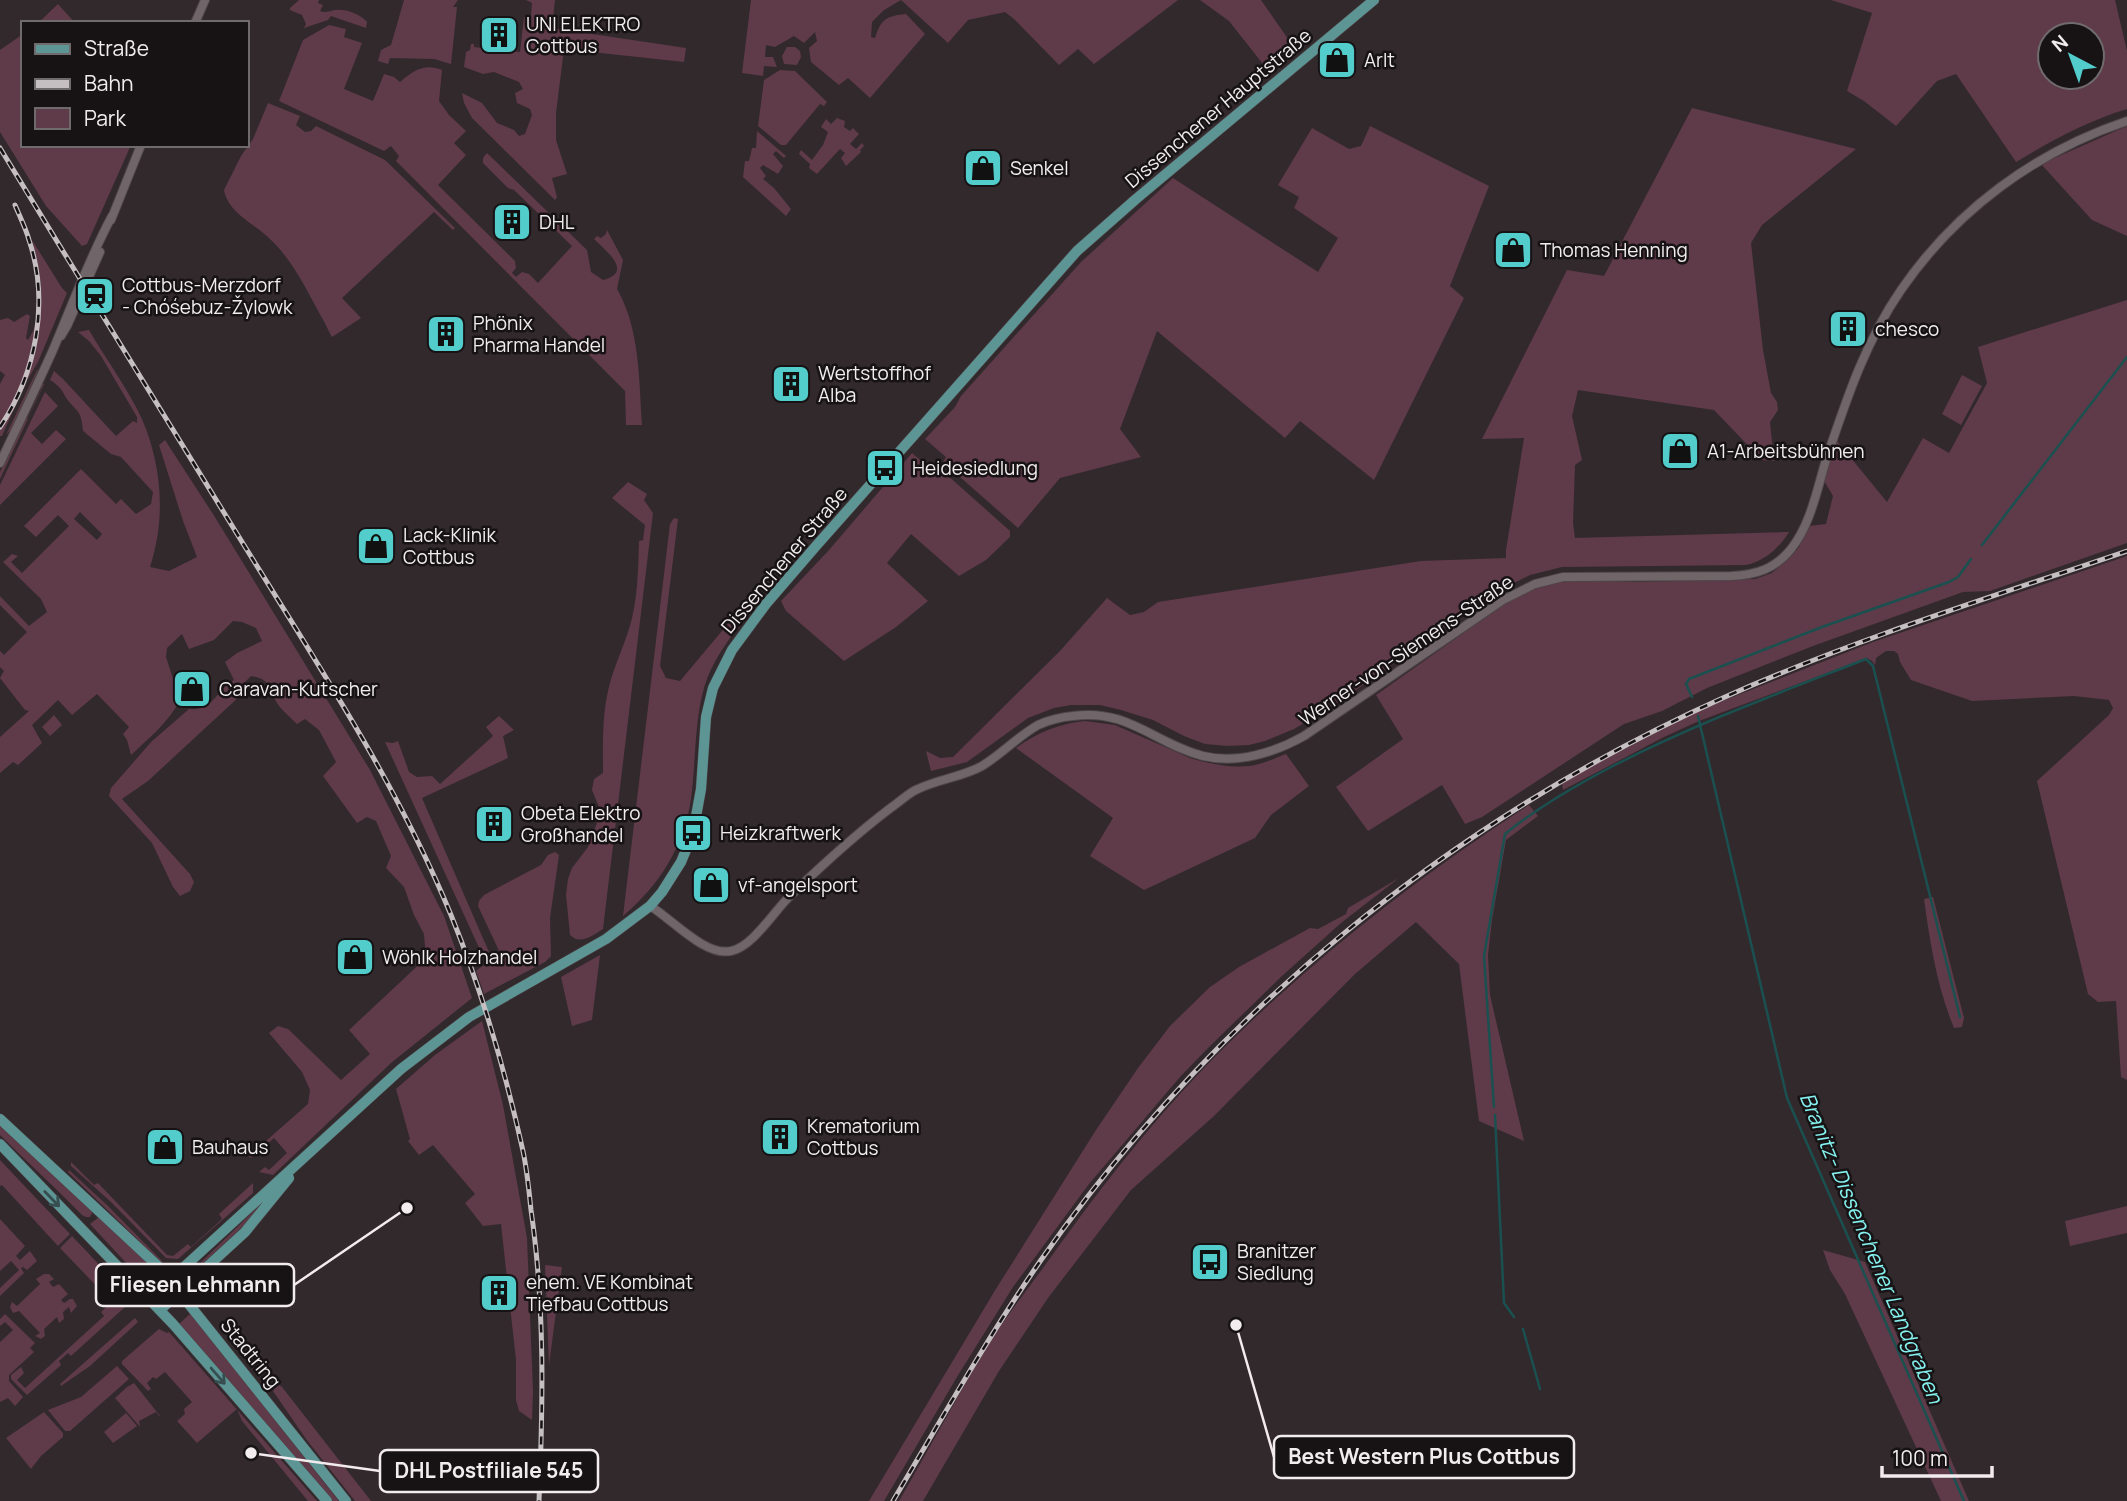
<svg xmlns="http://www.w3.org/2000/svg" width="2127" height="1501" font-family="Manrope,sans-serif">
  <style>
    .green { fill: #5f3a48; fill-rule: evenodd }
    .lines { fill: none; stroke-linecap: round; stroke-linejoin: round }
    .stream { stroke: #1a5150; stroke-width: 2.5 }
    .minor-casing { stroke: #4e4649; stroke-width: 10 }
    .major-casing { stroke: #4e4649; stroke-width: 11 }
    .minor { stroke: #706669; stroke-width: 8 }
    .major { stroke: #5d9595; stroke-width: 10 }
    .rail-casing { stroke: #c6bfc2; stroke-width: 5 }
    .rail { stroke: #171315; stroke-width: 2.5; stroke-dasharray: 8; stroke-linecap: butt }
    .oneway { stroke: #364e4f }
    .labels { text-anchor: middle; stroke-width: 5; stroke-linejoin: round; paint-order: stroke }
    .poi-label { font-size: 19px; fill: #f2ecee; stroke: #171315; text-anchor: start }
    .street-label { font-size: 19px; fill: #f2ecee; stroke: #171315 }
    .water-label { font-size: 21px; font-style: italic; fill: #85f2ef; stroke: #171315 }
    .leader { fill: none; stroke: #f2ecee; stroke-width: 2.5 }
    .callout-dot { fill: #f2ecee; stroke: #171315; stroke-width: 2.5 }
    .callout { fill: #171315; stroke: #f2ecee; stroke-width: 2.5 }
    .callout-label { font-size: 21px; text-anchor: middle; font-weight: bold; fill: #f2ecee }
  </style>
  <rect width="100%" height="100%" fill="#32292d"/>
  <path class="green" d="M299,0H319L318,3L323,5L320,11C329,14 332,9 341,10C350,10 362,16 367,22L366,28L331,16L328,20L304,28L306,24L302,15L290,10V8Z
    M404,0H458L453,7H457L451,64L434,59L390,58L388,64L378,61L381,50L391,45Z
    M526,0H555L552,28L686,48L684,62L564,49L556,113V140L567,174L552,178L557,197L555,200L472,118L464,103L462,93L482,103L497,123L514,130L519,136L525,134L532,115L530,109L517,103L515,93L523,89L519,82L494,72L483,74L464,67L466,52L470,50L471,44H474V47L520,52L524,17L531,16L532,3Z
    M751,0H1178L1094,64L1078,49L1059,65L1014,19L1005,12L968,20L948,43L901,0L884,10L872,22L871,37L875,38C881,19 886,16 906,14L925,34L870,98L848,78L839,85L811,62L809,48L817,41L815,32L804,43L794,36L775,47L766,45L765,57H773L777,67L764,66L763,76L742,73Z
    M1200,0H1261L1293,46L1290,54L1270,73L1229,21Z
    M1831,0H2115L2127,51V109C2087,121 2051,141 2016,162L1956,74L1937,81L1896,126L1864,101L1847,91L1872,13ZM2050,35H2092V77H2050Z
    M58,4L75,23H38Z
    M329,25L346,29L344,37L362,43L344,89L373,101L384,74L394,77L400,82C413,71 424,63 442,70L439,101L449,115L466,131L454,143L466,155L438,185L515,261L516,268L512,273L516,277L522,272L529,274L538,283L572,246L514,190L508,188L483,163V158L487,153L587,250L591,272L603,280C634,272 606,251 594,239L597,236L601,238L606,234L607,230L623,260L617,289C640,329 639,380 642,425H626L625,391L396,161L399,156L391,146L384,151L279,101L303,40Z
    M23,34V145H131L87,244L82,246L46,206L0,132V50Z
    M787,47H795L800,51L801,57L797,65L784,64L782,56Z
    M780,70L795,71L827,102L824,106L820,104L786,145H781L758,126L764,80Z
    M268,103L300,116L296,125L305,132L311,131L316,126L385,160L455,228L453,230L434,212L342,298L361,318L332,337C328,331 326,324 322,318C307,291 294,262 271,240C255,224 228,213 224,190L241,156L253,139Z
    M1692,108L1856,149L1762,225L1751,243L1763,350L1771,393L1777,402L1778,410L1770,422L1774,461L1762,460L1714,410L1578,390L1572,416L1582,460L1575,465L1573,523L1575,538L1789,532C1780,547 1765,561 1746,565L1562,567L1530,575L1496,592L1333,706L1294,729L1265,741L1249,745L1228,746L1205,744L1184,736L1153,720L1121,710L1100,705H1071L1054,708L1028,718L967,762L931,771L926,751L940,758L953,757L1060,651L1107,598L1130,615L1144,612L1158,602L1421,561L1506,558V550L1524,438L1482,439L1567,270L1604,276Z
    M837,118L845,121L844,127L850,131L853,128L859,134L850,144L856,149L862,143L864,146L860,150L861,152L846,166L841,158L845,153L840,149L817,174L809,168L810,164L799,154L801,150L812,160L823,145L828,132L821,127L826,119L831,124Z
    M1370,126L1489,186L1450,286L1464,298L1374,480L1300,421L1285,438L1157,331L1120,429L1141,457L1060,478L1018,528L943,462L946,457L925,439L955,407L961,396L1081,262L1173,178L1318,272L1338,238L1294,208L1299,197L1278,185L1312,128L1349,149L1361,146Z
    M2127,126V236L2092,220L2041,164Z
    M757,131L786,156L784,158L776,151L773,154L783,166L778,174L763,165L760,168L766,176L763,179L774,188L791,209L786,216L743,177L745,161H749L752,148H756Z
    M32,240L62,288L67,293L38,362L25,384L2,436H0V384L5,375L0,371V320L8,318L14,322L27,314L30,316L26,338L28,340C49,307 41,275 32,240Z
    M2127,300V543L1990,591L1963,592L1813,646L1707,688L1662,711L1624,724L1482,817L1465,824L1442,785L1368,831L1336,787L1403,739L1376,695L1503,605L1529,590L1564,579L1635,582L1755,579L1772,573L1788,559L1799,547L1809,526L1826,524L1833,496L1823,479L1837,441L1887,502L1923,438L1949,453L1987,383L1978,347Z
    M89,330C106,359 128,389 142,419C162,466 166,518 150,567L169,571L197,557L183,521L159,445L165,440L213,514L370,770L444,916L472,998L391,1063L273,1175L259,1172L265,1167L269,1170L287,1153L274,1138L251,1158L249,1156L308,1104L310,1090L302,1072L269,1033L278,1026L288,1029L341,1080L370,1054L349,1030L426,958L424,934L414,915L404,887L386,868L391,856L376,821L367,817L357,823L323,776L336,762L319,730L305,719L297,724C291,718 282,711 277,703C269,689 271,679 251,676L241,686V695L148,781L122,799L190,874L194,882L190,891L180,896L173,887L152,843L109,796L111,788L151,742L189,709C214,711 216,690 234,680L225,662L237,653L262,641L256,628L242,622L233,621L214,640L189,649L182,634L167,648L166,657L180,700C169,722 149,738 131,755L127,740L123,734L129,727L97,694L72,715L58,700L32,725L42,743L18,765L13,762L0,773V737L29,711L25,710L0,678L4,671L0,667V651L4,655L27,632L0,605V596L29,626L47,612L41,599L3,562L12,554L18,556L11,562L22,573L69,526L58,515L36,537L24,526L81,469L116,504L121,499L136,514L151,504L153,492L121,457L111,454L83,431C81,407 76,413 65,396C61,388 58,385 50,380L54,371L63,379L116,436L133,421L137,423V417L101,356L89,341L78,332ZM80,512L102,534L97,540L74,519Z
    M37,370H38L14,426L6,435Z
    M1962,375L1982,386L1961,425L1942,414Z
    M40,384H44L0,479V472L25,420L28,418L41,389Z
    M45,392L58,406L31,433L42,444L56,430L66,439L0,505V485Z
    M912,453L932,470L937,466L1010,531V537L986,560L959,576L911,534L887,563L928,601L896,627L844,661L786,611L781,601L829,550Z
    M628,482L647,494L644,500L653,513L603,929C592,936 580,945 570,935L566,895L568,879L572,868L588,847L601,812L592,790L594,779L603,773C603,748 602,721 607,696C611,673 622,651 629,629C638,601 638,570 639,541L643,540L645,525L612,498Z
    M674,518L678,519L660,666L666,678L680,681L737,613L744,618C729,640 711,662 704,688C694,724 696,762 691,799C684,846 659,886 623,916L670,524Z
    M2127,556V1080L2121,1077L2116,1001L2098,1002L2088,994L2037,781L2109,715L2113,708L2109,700L2074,696L1972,701L1911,680L1900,662L1898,654L1894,651H1886L1876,658L1875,665L1872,661L1867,658L1699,721L1664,737L1563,790L1562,784L1579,773L1697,711L1873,642Z
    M54,715L62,725L50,736L42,727Z
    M499,716L514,730L503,736L508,758L422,798L492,959L501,955L478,906L479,901L484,895L541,865L548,855L555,852L559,855L550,918L551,956L545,962L484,994L476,971L486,963L385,742L393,743L398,741L409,772L417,777L432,776L440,784L493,736L486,727Z
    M1085,721L1115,725L1190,758C1211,764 1237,770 1259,764C1268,762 1277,757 1286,754L1309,786L1271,815L1255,838L1144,890L1090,856L1113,818L1016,748C1038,732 1058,724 1085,721Z
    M1529,805L1538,816L1506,840L1492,920L1488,955L1490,995L1524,1141L1479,1121L1459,964L1416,922L1355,974L1214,1116L1131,1190L1048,1298L999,1371L923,1501H899C931,1446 960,1390 994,1336C1009,1313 1027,1290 1043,1268C1092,1199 1144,1131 1202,1070C1300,969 1411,881 1529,805Z
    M1399,878L1341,923L1282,976L1209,1047L1180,1077L1089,1184L1013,1287L957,1377L884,1501H869L994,1292L1096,1130L1138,1068L1170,1026L1210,987L1239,967L1310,928L1318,929L1346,914L1348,908Z
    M1933,897L1964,1018L1962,1027L1954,1028C1937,987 1930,943 1924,899Z
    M600,955L592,1020L572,1026L561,977Z
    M482,1021L503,1105L527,1238L533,1391L532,1420L519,1411L516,1400V1360L501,1224L483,1226L465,1203L475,1194L433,1145L419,1155L408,1141L410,1139L396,1089L435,1055Z
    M0,1125L91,1209L92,1213L90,1217H86L82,1215C55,1187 27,1162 0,1135Z
    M0,1160L70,1234L58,1246L2,1185L0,1186Z
    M71,1162L94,1185L98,1183L167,1255L173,1256L188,1244L191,1247L222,1219L219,1214L253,1183V1193L178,1259L166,1258L111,1202L71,1166Z
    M69,1170L108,1206L163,1262L160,1261L68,1172Z
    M263,1202L251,1219L191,1274L190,1273Z
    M2127,1206V1233L2070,1246L2065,1221Z
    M99,1217L155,1270L143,1281L90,1224Z
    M0,1219L25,1246L16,1256L20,1260L30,1251L37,1261L27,1270L23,1267L21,1268L24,1273L0,1296V1288L19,1270L11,1261L0,1271Z
    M72,1236L127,1294L129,1301L125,1307L71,1356L68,1353L59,1361L61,1365L27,1395L11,1379V1375L21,1367L24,1373L17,1380L25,1388L104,1316L101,1312L107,1306L104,1302L108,1298L60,1248Z
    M1823,1250L1865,1262L1969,1501H1941L1845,1294L1830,1270Z
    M545,1265L562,1267L549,1365Z
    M44,1274H49L54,1279L49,1282L53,1287L59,1284L68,1294L61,1300L64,1303L70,1299H73L77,1306L71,1313L69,1307L63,1312L64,1319L59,1323L57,1317L44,1329L45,1336L41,1339L35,1336L40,1333L19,1311L13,1313L10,1307L12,1302L17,1306L40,1284L36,1279Z
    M191,1313L326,1485L339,1501H333L179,1324Z
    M5,1314L35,1343L30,1348L34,1352L9,1375V1381L23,1397L15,1406L8,1398L0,1402V1342L13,1330L5,1322L0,1326V1319Z
    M135,1318L138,1322L90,1366L61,1386L60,1384Z
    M159,1329L167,1333L169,1332L317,1501H308L242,1421L237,1409L197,1443L177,1421L185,1414L184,1409L192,1402L165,1372L156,1379L153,1377L147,1383L151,1389L148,1391L122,1364V1361Z
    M117,1366L129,1379L70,1431H65L48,1410L81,1397Z
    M134,1383L160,1416H159L156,1412L139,1421L140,1427L115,1398L127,1387Z
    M276,1385H279L282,1387L371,1501H355L306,1439L273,1391Z
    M44,1412L63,1433V1437L41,1456L31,1469L6,1438Z
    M126,1413L137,1426L113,1443L104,1432Z"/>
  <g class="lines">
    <path class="stream" d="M1982,545L2127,357
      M1692,697L1686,684L1689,679L1822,627L1949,582L1958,577L1971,559
      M1698,716L1787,1098L1964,1501
      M1494,1107L1484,956L1505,834C1537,808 1573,787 1609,768C1692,725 1779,693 1866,659L1873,666L1960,1017
      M1495,1115L1504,1303L1514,1317
      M1523,1329L1540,1389"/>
    <g class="minor-casing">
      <path id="minor" d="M195,23L205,0
        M111,220L141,145
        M61,336L67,326L100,252
        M0,463C18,425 36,388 53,350C72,305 89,259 112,216
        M650,906C671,918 705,957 731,951C752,947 773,913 788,898C799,887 811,876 823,865C846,844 870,823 896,804C903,799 910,792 918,789C939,779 962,777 982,766C1002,754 1017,737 1038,725C1049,720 1061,717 1073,716C1128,708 1155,744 1203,756C1237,764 1274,753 1304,736L1503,600L1535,584L1563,577L1731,576C1756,575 1775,569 1791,549C1811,524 1817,489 1826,460C1846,401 1865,342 1901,290C1956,210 2035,152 2127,121"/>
    </g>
    <g class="major-casing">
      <path id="major" d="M0,1119L160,1268L346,1501
        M0,1144L173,1324L327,1501
        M149,1299L401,1069L469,1017L606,939L650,906L662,892L681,862L693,833L701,789L706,717L713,688L732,650L766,604L816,546L1077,251L1136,199L1374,0
        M160,1310L245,1232L289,1178"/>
    </g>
    <use href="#minor" class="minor"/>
    <use href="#major" class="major"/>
    <g class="rail-casing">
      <path id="rail" d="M0,148C79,278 159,407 239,537C314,659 396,781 451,915C482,991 505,1070 523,1151C527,1170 529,1190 531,1210C545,1306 543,1404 539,1501
        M0,427C36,374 50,302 29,240C26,229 20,217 15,205
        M893,1501C941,1420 987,1338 1041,1260C1212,1015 1453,819 1725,697C1855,639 1992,597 2127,551"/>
    </g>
    <use href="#rail" class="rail"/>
  </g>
  <defs><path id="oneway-shaft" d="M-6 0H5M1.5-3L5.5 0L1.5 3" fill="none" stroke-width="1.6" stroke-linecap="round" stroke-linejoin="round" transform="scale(1.75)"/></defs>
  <g class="oneway">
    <use href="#oneway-shaft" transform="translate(52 1199) rotate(46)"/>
    <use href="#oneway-shaft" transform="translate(218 1376) rotate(49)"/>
  </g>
  <defs>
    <g id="building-square" transform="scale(2.0125)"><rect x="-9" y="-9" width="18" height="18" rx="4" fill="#53cdcb" stroke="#171315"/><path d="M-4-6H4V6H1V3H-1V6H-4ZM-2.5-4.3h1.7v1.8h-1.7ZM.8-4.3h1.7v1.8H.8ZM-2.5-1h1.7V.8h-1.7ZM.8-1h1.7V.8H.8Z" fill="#111"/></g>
    <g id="shop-square" transform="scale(2.0125)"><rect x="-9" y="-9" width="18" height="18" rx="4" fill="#53cdcb" stroke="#171315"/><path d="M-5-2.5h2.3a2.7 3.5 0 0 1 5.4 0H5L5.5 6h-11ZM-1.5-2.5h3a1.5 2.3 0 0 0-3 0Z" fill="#111"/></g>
    <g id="station-square" transform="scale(2.0125)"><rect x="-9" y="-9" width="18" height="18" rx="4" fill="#53cdcb" stroke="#171315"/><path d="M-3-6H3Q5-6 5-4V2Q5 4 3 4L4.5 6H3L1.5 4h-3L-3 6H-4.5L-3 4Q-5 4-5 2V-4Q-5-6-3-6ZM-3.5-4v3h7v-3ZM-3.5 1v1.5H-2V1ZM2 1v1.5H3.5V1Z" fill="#111"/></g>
    <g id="bus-square" transform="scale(2.0125)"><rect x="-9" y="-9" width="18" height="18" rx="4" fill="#53cdcb" stroke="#171315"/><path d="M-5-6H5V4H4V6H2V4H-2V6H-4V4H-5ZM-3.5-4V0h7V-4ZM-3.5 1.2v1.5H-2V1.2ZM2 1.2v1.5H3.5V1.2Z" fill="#111"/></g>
  </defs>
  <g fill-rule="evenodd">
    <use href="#building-square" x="499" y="35"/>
    <use href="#shop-square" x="1337" y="60"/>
    <use href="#shop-square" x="983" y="168"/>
    <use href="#building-square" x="512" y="222"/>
    <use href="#shop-square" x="1513" y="250"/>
    <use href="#station-square" x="95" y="296"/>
    <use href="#building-square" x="1848" y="329"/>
    <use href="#building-square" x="446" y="334"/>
    <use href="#building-square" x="791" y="384"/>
    <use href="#shop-square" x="1680" y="451"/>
    <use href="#bus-square" x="885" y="468"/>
    <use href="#shop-square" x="376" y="546"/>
    <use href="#shop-square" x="192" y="689"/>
    <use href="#building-square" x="494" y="824"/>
    <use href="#bus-square" x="693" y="833"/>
    <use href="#shop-square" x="711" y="885"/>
    <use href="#shop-square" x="355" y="957"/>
    <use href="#building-square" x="780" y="1137"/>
    <use href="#shop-square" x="165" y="1147"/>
    <use href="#bus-square" x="1210" y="1262"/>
    <use href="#building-square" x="499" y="1293"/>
  </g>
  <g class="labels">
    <g class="poi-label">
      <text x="526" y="31">UNI ELEKTRO<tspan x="526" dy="22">Cottbus</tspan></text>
      <text x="1364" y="67">Arlt</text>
      <text x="1010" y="175">Senkel</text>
      <text x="539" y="229">DHL</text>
      <text x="1540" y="257">Thomas Henning</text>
      <text x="122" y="292">Cottbus-Merzdorf<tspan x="122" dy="22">- Chóśebuz-Žylowk</tspan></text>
      <text x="473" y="330">Phönix<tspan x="473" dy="22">Pharma Handel</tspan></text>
      <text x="1875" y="336">chesco</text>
      <text x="818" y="380">Wertstoffhof<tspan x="818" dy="22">Alba</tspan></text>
      <text x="1707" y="458">A1-Arbeitsbühnen</text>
      <text x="912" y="475">Heidesiedlung</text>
      <text x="403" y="542">Lack-Klinik<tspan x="403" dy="22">Cottbus</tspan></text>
      <text x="219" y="696">Caravan-Kutscher</text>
      <text x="521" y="820">Obeta Elektro<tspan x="521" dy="22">Großhandel</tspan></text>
      <text x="720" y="840">Heizkraftwerk</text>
      <text x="738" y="892">vf-angelsport</text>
      <text x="382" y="964">Wöhlk Holzhandel</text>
      <text x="807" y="1133">Krematorium<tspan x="807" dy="22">Cottbus</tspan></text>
      <text x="192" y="1154">Bauhaus</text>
      <text x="1237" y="1258">Branitzer<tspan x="1237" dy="22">Siedlung</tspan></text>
      <text x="526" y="1289">ehem. VE Kombinat<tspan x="526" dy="22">Tiefbau Cottbus</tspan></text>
    </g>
    <g class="street-label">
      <text transform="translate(1218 108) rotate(-40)" y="7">Dissenchener Hauptstraße</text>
      <text transform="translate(784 560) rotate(-50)" y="7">Dissenchener Straße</text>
      <text transform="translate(1406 650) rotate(-34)" y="7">Werner-von-Siemens-Straße</text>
      <text transform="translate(251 1353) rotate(51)" y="7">Stadtring</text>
    </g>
    <g class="water-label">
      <text transform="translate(1871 1248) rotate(67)" y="7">Branitz- Dissenchener Landgraben</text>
    </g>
  </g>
  <path class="leader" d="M407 1208L294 1285M1236 1325L1274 1457M251 1453L380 1471"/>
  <g class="callout-dot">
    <circle cx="407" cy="1208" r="7"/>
    <circle cx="1236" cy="1325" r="7"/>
    <circle cx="251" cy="1453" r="7"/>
  </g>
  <g class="callout">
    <rect x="96" y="1264" width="198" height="42" rx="7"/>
    <rect x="1274" y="1436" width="300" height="42" rx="7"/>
    <rect x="380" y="1450" width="218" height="42" rx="7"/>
  </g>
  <g class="callout-label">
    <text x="195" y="1292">Fliesen Lehmann</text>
    <text x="1424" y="1464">Best Western Plus Cottbus</text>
    <text x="489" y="1478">DHL Postfiliale 545</text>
  </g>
  <rect x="21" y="21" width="228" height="126" fill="#171315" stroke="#6f6a6c" stroke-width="2"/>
  <rect x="35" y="44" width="35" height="10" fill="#5d9595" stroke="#6f6a6c" stroke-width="2"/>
  <text x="84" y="56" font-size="21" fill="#f2ecee">Straße</text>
  <rect x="35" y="79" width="35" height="10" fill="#c6bfc2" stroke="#6f6a6c" stroke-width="2"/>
  <text x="84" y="91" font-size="21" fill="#f2ecee">Bahn</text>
  <rect x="35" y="108" width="35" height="21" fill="#5f3a48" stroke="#6f6a6c" stroke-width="2"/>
  <text x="84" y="126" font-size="21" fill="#f2ecee">Park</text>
  <g transform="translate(2071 56) rotate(319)"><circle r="33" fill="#171315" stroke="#6f6a6c" stroke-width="2"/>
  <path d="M0-5L12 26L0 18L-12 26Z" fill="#53cdcb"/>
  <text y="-10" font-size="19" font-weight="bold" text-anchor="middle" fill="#f2ecee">N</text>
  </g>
  <path d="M1882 1466v10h110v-10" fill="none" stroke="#f2ecee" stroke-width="3.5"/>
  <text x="1892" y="1466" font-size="21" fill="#f2ecee" stroke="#171315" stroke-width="5" paint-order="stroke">100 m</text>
</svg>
